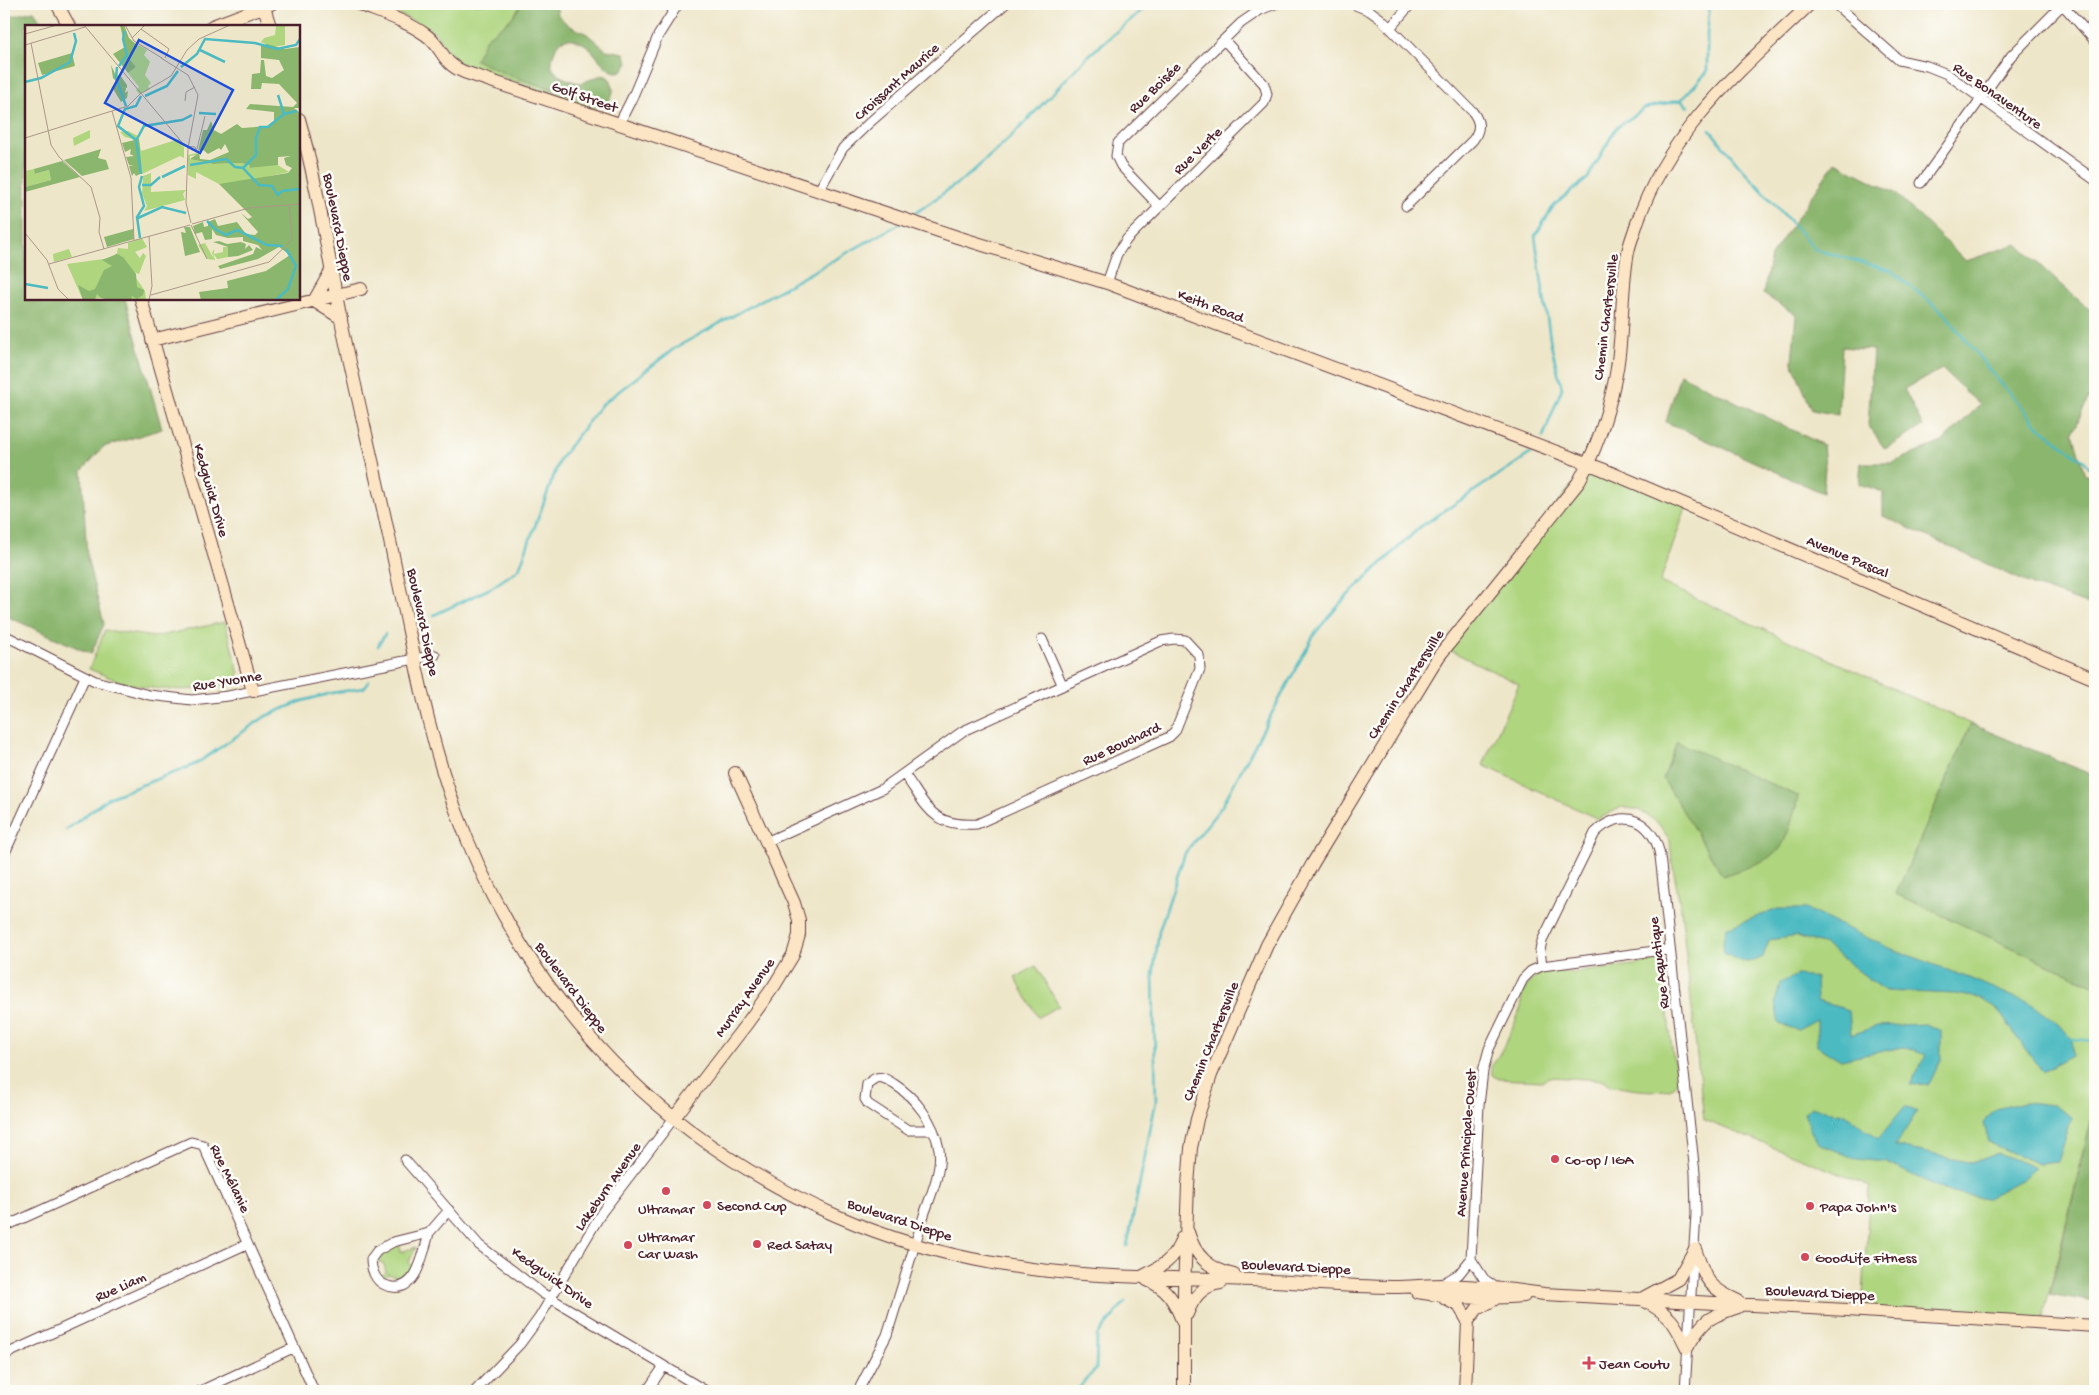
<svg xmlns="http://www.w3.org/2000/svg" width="2099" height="1395" font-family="'Gochi Hand',sans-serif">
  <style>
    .green { fill: #afd57f; stroke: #7c7a55 }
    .forest { fill: #8bb66e; stroke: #6a6a4c }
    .water { fill: #4bbac1; stroke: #4a6c76 }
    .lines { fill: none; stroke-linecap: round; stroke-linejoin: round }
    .stream { stroke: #4bbac1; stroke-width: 2.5 }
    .street-casing { stroke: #633d43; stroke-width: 11 }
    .secondary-casing { stroke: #633d43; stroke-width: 14 }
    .street { stroke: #fff; stroke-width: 9 }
    .secondary { stroke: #fce5c4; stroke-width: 12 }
    .poi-dot { fill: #d1495b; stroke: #fdfcf7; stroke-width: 2 }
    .labels { text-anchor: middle; stroke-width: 5; stroke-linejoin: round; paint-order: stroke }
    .street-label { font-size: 15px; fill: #4a1f2b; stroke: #fdfcf7 }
    .poi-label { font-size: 15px; fill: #4a1f2b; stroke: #fdfcf7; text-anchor: start }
    .inset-river { fill: none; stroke: #4bbac1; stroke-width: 2.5 }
    .inset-road { fill: none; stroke: #ac968a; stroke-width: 1 }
    .view { fill: #1d4ed8; fill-opacity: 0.15; stroke: #1d4ed8; stroke-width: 2.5 }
    .inset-edge { fill: none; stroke: #4a1f2b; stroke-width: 2.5 }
  </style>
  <rect width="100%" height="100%" fill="#fdfcf7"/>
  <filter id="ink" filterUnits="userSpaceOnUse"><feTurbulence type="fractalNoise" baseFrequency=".02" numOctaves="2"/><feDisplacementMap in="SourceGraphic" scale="10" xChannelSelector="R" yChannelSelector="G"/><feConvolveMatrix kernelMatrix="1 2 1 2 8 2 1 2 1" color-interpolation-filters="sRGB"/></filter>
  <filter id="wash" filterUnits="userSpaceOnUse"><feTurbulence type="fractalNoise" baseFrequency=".0096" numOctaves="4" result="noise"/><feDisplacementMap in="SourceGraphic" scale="20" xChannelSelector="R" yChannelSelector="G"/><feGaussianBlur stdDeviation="1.12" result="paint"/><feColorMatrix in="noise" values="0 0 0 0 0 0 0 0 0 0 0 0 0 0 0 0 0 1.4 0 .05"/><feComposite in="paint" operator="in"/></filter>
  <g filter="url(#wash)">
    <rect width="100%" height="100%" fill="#eee6c9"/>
    <path class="green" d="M377,4H522L510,20L486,38L479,54L496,68L508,75L598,104L596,109L460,63C447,57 443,40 432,30Z
      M1588,464L1687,505L1660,582L1971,724L1896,894L2095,986V1105L2042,1322L1862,1310L1870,1186L1704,1120L1681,909L1672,863L1670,840L1657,822L1639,810L1622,807L1598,819L1483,765L1519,684L1445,648Z
      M225,622L239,674L233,684C198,691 165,692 129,684C116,681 102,674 89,669L105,630L154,637Z
      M1650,959L1662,962L1665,967V980C1668,1006 1669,1035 1674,1061C1676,1069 1682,1076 1677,1084C1668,1097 1623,1088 1609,1085L1605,1080L1550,1077L1543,1081L1499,1079L1492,1075L1491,1067C1503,1050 1514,1027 1521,1007C1522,1003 1521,1000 1522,996C1533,969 1549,970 1573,973L1640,964Z
      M1036,966L1059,1006L1038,1017L1015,978Z
      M397,1245L400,1246L401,1252L416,1247L409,1262L414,1268L406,1280L400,1283L399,1278L388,1274L383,1279L381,1277L386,1272L384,1264L378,1263L385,1252Z"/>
    <path class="forest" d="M522,4H556L558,15L568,25L587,34L606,50L624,53L628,63C615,88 597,54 588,47C585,43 579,42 575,40C565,36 558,41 555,50C553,55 550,64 553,69C556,75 573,83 580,83C591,82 609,64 613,88C614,96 608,104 600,104C588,104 575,96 564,92C546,86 527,82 510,76C498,71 487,65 475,60L486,38L510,20Z
      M34,11L44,26H26V299H125L162,429L103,447L82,471L87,558L104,624L91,654L4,615V85L6,84L4,18Z
      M1835,162L1895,193L1966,261L2017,244L2061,285L2095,314V383L2073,433L2085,475L2095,478V607L2032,585L1883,516V492L1859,484L1861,463H1892L1942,442L1980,405L1942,369L1904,389L1923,426L1885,449L1868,425L1873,350L1842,347L1838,415L1812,410L1792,362L1796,315L1763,294L1771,256Z
      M1680,374L1823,445L1825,467L1823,493L1666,422Z
      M1971,724L2095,776V986L1896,894Z
      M1677,742L1798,796C1797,807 1786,842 1779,850C1764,864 1741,869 1723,876L1663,779Z
      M2095,1105V1302L2050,1294Z"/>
    <path class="water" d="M1778,909H1806L1887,947L1969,978L2033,1005L2059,1024L2072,1039V1056L2042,1072L1997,1009L1980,998L1955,994L1885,991L1825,945L1797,936L1769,940L1763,957C1746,966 1740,961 1724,953L1723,941L1726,928Z
      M1797,975L1816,977L1817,1001L1849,1010L1851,1035L1877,1026L1926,1024L1941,1031V1060L1929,1084L1910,1085L1926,1055L1903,1047L1841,1060L1817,1046V1020L1798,1030L1779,1024L1775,1003L1780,983Z
      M2025,1102L2052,1105L2072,1117L2058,1162L2039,1164L1989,1143L1984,1122L1996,1109Z
      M1905,1106L1917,1112L1895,1146L1971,1163L1998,1153L2036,1168L2022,1179L1985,1199L1944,1190L1885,1162L1856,1159L1818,1143L1810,1130L1804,1113L1811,1107L1847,1115L1878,1139Z"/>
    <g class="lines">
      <path class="stream" d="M1681,100L1688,107
        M1710,130L1739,165L1816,250L1890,270L1945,314L1992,373L2039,427L2084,461L2095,473
        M910,217L969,175L1014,134L1088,56L1149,4
        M1543,437L1562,388L1551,345L1535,236L1554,205L1588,178L1616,128L1645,108L1681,100L1707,72V34L1710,4
        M434,615L491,588L519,569L560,459L601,405L675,348L901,223
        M378,646L385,634
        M66,830L108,798L196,764L266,716L302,701L332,693L364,688L369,681
        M2072,1039L2095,1041
        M1127,1246L1156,1101L1153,976L1159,931L1185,853L1222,806L1315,633L1345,598L1420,527L1530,454
        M1075,1391L1096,1369L1097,1336L1125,1302"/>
    </g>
  </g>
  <g filter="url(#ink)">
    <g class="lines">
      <g class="street-casing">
        <path id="street" d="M1353,4L1370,11L1381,19L1472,111C1480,121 1481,129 1473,140L1406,206
          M1835,4L1899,60L1927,66L1947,74L2095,180
          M2062,4L2095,41
          M1390,28L1411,4
          M619,124L633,96L658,36L678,4
          M1921,183L2011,56L2063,4
          M819,190L843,148L869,123L1005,4
          M1159,206L1121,166L1116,156L1118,143L1241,23L1260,10L1275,4
          M1107,283L1117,254L1127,239L1264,103L1267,94L1264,84L1224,40
          M4,635L95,681L149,695L192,700L228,696L435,655
          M1042,639L1062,684
          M766,842L882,789L963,731L1161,641L1174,639L1185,640L1199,655L1200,669L1175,731L1169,737L977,824C931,827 928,807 904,774
          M4,855L85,677
          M1542,966L1540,950L1542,941L1595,833C1622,806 1654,820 1660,856L1695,1173L1696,1214L1685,1391
          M405,1160L479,1245L542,1293L706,1391
          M4,1227L191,1142L203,1145L314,1391
          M429,1233C423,1255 416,1298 385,1285C375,1281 371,1269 371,1259L377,1251L393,1242L429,1233L449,1210
          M1471,1259L1484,1279L1495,1287
          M1442,1284L1459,1274L1471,1259L1479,1105L1483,1071L1489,1049L1523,979L1531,971L1542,966L1670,949
          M4,1355L247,1244
          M200,1391L293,1348
          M475,1391L520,1344L539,1318L602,1212L674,1118
          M647,1391L664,1366
          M858,1391L887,1335L925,1212C932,1193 942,1169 939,1149C934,1122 916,1098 894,1084C889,1081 883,1076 876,1078C873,1079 870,1082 867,1084L865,1099L868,1104L908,1130H933"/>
      </g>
      <g class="secondary-casing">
        <path id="secondary" d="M57,4L69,26
          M263,4L270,26
          M359,4C381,13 407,21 426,35C443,47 441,63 464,72L957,237L1107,283L1602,469L2095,679
          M212,26L271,4
          M299,119C317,183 327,250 340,315C357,400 379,485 396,570C414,651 427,735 457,813C503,939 585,1052 692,1132C781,1198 884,1244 993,1263C1079,1279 1167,1277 1253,1280C1300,1282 1347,1287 1394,1287C1410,1287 1427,1285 1444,1285C1478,1286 1510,1289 1544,1294L1847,1310L2095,1326
          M331,271L314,301L341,318
          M141,299L253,691
          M152,340L361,289
          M674,1118L748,1022L774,986L793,955L799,935V920L794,903L735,773
          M1188,1232C1195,1257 1210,1269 1234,1275
          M1695,1249C1706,1280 1707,1287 1738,1301
          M1143,1276C1161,1267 1176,1259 1182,1238
          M1147,1280C1167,1288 1174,1300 1182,1320
          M1417,1292C1452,1298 1488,1299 1524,1296
          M1444,1298L1459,1306L1468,1321
          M1643,1298L1678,1279L1695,1249
          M1645,1301C1671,1316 1674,1321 1687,1348
          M1187,1314C1193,1298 1202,1285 1221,1283
          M1468,1321L1477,1309L1495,1299
          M1687,1348C1703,1320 1708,1317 1738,1307
          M1184,1391V1290L1188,1185L1191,1148L1197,1119L1211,1075L1267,945L1313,863L1439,656L1578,483C1595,452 1607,417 1614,384C1624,342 1620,294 1628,252C1630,242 1634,233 1637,223C1670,128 1740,71 1810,4
          M1465,1391L1468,1321"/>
      </g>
      <use href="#street" class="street"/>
      <use href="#secondary" class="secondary"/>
    </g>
  </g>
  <g class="poi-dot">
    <circle cx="1555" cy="1159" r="5"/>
    <circle cx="666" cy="1191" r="5"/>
    <circle cx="707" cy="1205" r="5"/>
    <circle cx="1810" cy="1206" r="5"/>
    <circle cx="757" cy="1244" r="5"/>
    <circle cx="628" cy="1245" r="5"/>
    <circle cx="1805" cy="1257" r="5"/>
    <path d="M1586.5 1355.5h5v5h5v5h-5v5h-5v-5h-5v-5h5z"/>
  </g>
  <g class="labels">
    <g class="street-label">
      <text transform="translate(896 81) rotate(-42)" y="5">Croissant Maurice</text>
      <text transform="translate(1154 87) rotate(-44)" y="5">Rue Boisée</text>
      <text transform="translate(1998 95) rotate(35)" y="5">Rue Bonaventure</text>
      <text transform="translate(585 96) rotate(19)" y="5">Golf Street</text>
      <text transform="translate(1197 150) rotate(-44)" y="5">Rue Verte</text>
      <text transform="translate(339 227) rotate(79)" y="5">Boulevard Dieppe</text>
      <text transform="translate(1211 305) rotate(21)" y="5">Keith Road</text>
      <text transform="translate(1605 317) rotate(-83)" y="5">Chemin Chartersville</text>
      <text transform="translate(212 490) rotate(74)" y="5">Kedgwick Drive</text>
      <text transform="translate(1848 556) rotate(23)" y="5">Avenue Pascal</text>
      <text transform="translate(424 622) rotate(78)" y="5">Boulevard Dieppe</text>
      <text transform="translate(227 680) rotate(-9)" y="5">Rue Yvonne</text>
      <text transform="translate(1405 684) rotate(-57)" y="5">Chemin Chartersville</text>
      <text transform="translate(1121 743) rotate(-25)" y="5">Rue Bouchard</text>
      <text transform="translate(1658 963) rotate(-97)" y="5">Rue Aquatique</text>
      <text transform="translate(572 987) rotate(53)" y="5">Boulevard Dieppe</text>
      <text transform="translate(744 997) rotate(-55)" y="5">Murray Avenue</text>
      <text transform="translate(1210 1041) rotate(-68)" y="5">Chemin Chartersville</text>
      <text transform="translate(1465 1143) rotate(-86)" y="5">Avenue Principale-Ouest</text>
      <text transform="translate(231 1178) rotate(64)" y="5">Rue Mélanie</text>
      <text transform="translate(607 1186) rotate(-55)" y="5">Lakeburn Avenue</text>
      <text transform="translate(900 1219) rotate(18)" y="5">Boulevard Dieppe</text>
      <text transform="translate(1296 1266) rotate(3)" y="5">Boulevard Dieppe</text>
      <text transform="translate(553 1277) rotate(35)" y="5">Kedgwick Drive</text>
      <text transform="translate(120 1286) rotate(-24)" y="5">Rue Liam</text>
      <text transform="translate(1820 1292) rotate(3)" y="5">Boulevard Dieppe</text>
    </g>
    <g class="poi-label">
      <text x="1565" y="1164">Co-op / IGA</text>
      <text x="717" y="1210">Second Cup</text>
      <text x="1820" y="1211">Papa John's</text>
      <text x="666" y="1213" text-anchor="middle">Ultramar</text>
      <text x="638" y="1241">Ultramar<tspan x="638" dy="17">Car Wash</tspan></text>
      <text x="767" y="1249">Red Satay</text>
      <text x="1815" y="1262">GoodLife Fitness</text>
      <text x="1599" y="1368">Jean Coutu</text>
    </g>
  </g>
  <g transform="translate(25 25)">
    <rect width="275" height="275" fill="#eee6c9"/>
    <path d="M260,0V20L247,22L236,17L239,13L250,10L251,1ZM114,20L122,25L119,30L125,37L120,50L126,58L123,61L125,64L114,69L111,65L114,62L103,48L111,42L103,32ZM65,105V113L49,121L48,113ZM103,106L113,111L116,126L154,114L159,122V133L155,131L117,149L112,115L100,112L95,107ZM172,128L173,130L165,131V134L188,139L216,138L224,140L225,143L251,139L264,147L206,159H194L171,147V154L163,150V130ZM9,144L11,149L24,145L26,155L0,162V146ZM126,148V167L161,165L158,169L160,175L119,186L122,181L117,169L118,151ZM117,213L122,222L110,227L115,233L118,228L121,231L114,249L106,246L120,266L121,275H84L82,272L58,275L42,239L86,233L92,228L93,223L103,224V218ZM180,218L189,234L187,228L189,224V229L198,227V222H204L203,232L193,234H192L188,228L190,235L182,234L173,220ZM44,224L47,232L29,237L28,229Z" fill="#afd57f"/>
    <path d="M95,0H99L104,13L113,21L103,32L111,42L103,48L88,29L100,22ZM242,19L260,24L275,22V83H269L275,88V275H176L174,267L203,263L202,256L241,246L265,230L254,222L233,234L195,244L193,241L228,229L231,222L237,225L233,220L218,216V212L203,213L191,210L187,204V214L180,215L177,207L170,209L168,201L178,197L179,202L183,201V197L190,194L193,201L212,197L221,209L230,210L233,207L216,188L223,194L227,192L194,159L263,148L267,143L261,140L259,133L266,131L253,132V140L225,143L224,140L216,138L188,139L165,134L174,128L175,134L185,135L204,127L200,119L196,125L194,123L183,129L177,124L173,126L178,105H182L186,96L189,105L196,109L212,99L217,103L242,101L249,96V87L221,84L225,79L268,82L272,78L254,59L237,58L236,64H226L227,49L235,48L236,35H239L241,51L247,53L259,45L254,35L236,33V21ZM47,28L50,41L17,50L13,38ZM86,40L91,51L95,50L102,60V63L96,62L101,63L100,68L103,66L102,73L96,77L87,62L92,57L88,53ZM114,114L117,148L111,151L109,148L107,151L104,141L109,140H104L101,132L109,131L105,129L106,124L100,127L97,118ZM76,124L73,133L81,135L84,144L57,151L39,135ZM37,136L55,152L0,167V162L26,155L24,145L10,149L9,144ZM159,202H165L175,227L160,231L156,207L161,208ZM108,204L109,214L82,222L79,212ZM194,216L202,219L216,217L221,219L220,224L224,220L228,225L213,231L203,232V222L188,217ZM92,229L98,232L111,249L112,262L119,265L118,270L112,274L107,271L106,275H84L76,273L72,269L70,274L58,275L53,260L64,266L70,264L79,245L87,241L77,235Z" fill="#8bb66e"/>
    <path class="inset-river" d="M175,25L200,37M94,41L102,30L98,14L100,6M92,42L91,53L101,81M156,42L172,29L180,14L230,18L252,24L271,20L275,14M0,57L16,53L45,37L51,16L49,8M253,70L259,89M116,71L111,81L100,84L93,101L111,115L116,149M120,71L142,61L153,46M174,88L191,89M112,114L119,101L157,95L167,90M165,140L201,134L210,142L218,143M218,143L231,130V113L235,102H243L259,89L272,86M218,143L234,160L247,161L253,170L257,166L275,164M137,152L160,141M117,160H126L135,152M113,193L137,182L161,188M182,196L190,204L201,210L212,205L242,220L258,221M115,213L112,192L119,181L114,162L117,151M0,259L23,263M251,275L263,264L271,241L261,224"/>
    <path class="inset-road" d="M59,0L160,121L170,122L172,127M100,0L109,16L137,33M116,4L144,24L140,33M0,9L32,0M107,13L120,0M6,18L26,120L34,132L66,162L75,193L74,207L79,224M0,20L60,2M136,33L163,50L173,70L163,123L161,178L166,198M160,76L161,67L170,62M87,86L106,153L109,215M0,113L103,81L115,69L146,51L162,25L174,14L205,0M172,124L180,91M167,199L224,183L275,179M166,200L182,234M0,208L22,235L33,264L44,275M124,211L127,261L124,275M24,239L165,200M126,270L244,237L267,215L264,180"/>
    <path class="view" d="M114,15L208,65L175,128L80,78Z"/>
    <rect width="275" height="275" class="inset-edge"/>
  </g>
  <rect width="2099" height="1395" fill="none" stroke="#fdfcf7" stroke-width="20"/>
</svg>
